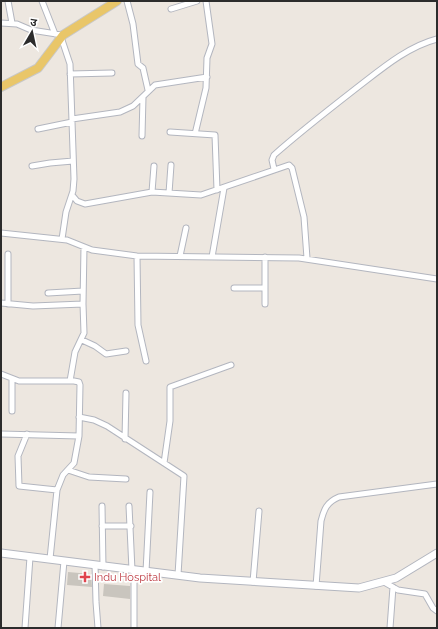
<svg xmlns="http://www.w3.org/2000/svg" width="438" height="629" font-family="Raleway,'Noto Sans Devanagari',sans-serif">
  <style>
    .building { fill: #c9c5be }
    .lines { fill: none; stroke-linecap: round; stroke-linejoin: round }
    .street-casing { stroke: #b3b6bf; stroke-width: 7 }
    .secondary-casing { stroke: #b3b6bf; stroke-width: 9 }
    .primary-casing { stroke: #c8c8c8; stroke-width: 10 }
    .street { stroke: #fff; stroke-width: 5 }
    .secondary { stroke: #fff; stroke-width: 7 }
    .primary { stroke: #e9c669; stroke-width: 8 }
    .health-dot { fill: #e0444e; stroke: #fff; stroke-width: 1.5 }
    .labels { text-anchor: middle; stroke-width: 3.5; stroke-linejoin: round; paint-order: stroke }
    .health-label { font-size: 11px; fill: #be3a42; stroke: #fff; text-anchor: start }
  </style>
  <rect width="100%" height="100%" fill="#ede7e0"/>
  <path class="building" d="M68,572L91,574L92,587L67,585Z
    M104,584L130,586V599L103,596Z"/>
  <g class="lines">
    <g class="street-casing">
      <path id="street" d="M8,1L12,23
        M42,1L55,34
        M127,1L133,24L138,64L143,68L148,90
        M171,9L197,1
        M1,23L17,24L31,30L63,35
        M61,37L70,64L74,179L73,191L66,212L62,239
        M70,74L112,73
        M72,119L120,112L133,106L155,85L207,77
        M38,129L72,122
        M170,132L215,135L217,190
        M195,134L206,88L207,58L212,44L206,1
        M142,136L143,97
        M32,166L50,163L73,161
        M274,169L272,160L274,155C300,132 327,111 354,90C379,71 406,47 437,39
        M152,192L154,166
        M169,193L171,165
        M72,195L77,201L85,204L152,192L201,195L289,165L292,168L304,217L307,258
        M1,233L67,240L92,250L137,256L299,258L437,279
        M8,254V304
        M137,256L138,325L146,361
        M180,256L186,228
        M212,257L224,188
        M265,257V304
        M234,288H265
        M48,293L83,291
        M1,303L33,306L83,304
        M82,340L95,346L106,354L126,351
        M1,374L19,381H74L79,382L80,385L79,436L74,463L63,475L57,490L50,559
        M70,381L75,352L84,333L83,304L84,247
        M12,411V380
        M79,417L94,420L107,426L184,476L178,575
        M1,434L79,436
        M27,434L18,456L19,486L57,490
        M125,439L126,393
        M164,463L170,421V387L231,365
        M68,470L89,477L126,479
        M102,506L103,567
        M129,506L132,570
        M102,526H131
        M95,565L96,602L98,628
        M146,572L150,492
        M253,582L259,511
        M384,582L398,590L425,594L433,608L437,611
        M316,586L321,521C324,509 327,502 339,497L437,484
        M25,628L30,557
        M58,628L64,561
        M134,628V570
        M390,628L393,587"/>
    </g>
    <g class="secondary-casing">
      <path id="secondary" d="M1,553L200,578L359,588L396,578L437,553"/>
    </g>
    <g class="primary-casing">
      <path id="primary" d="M1,87L38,68L63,35L117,1"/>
    </g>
    <use href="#street" class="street"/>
    <use href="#secondary" class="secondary"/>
    <use href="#primary" class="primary"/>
  </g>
  <path class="health-dot" d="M83 571h4v4h4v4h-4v4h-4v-4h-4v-4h4z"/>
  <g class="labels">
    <g class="health-label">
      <text x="94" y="581">Indu Hospital</text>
    </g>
  </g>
  <rect width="438" height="629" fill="none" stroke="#2c2c2c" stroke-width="4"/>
  <g transform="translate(32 32) rotate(9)" stroke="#ffffff" stroke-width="3" paint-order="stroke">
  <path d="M0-3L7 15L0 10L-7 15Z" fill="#2c2c2c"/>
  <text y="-6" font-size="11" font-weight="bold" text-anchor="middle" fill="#2c2c2c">उ</text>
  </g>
</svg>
